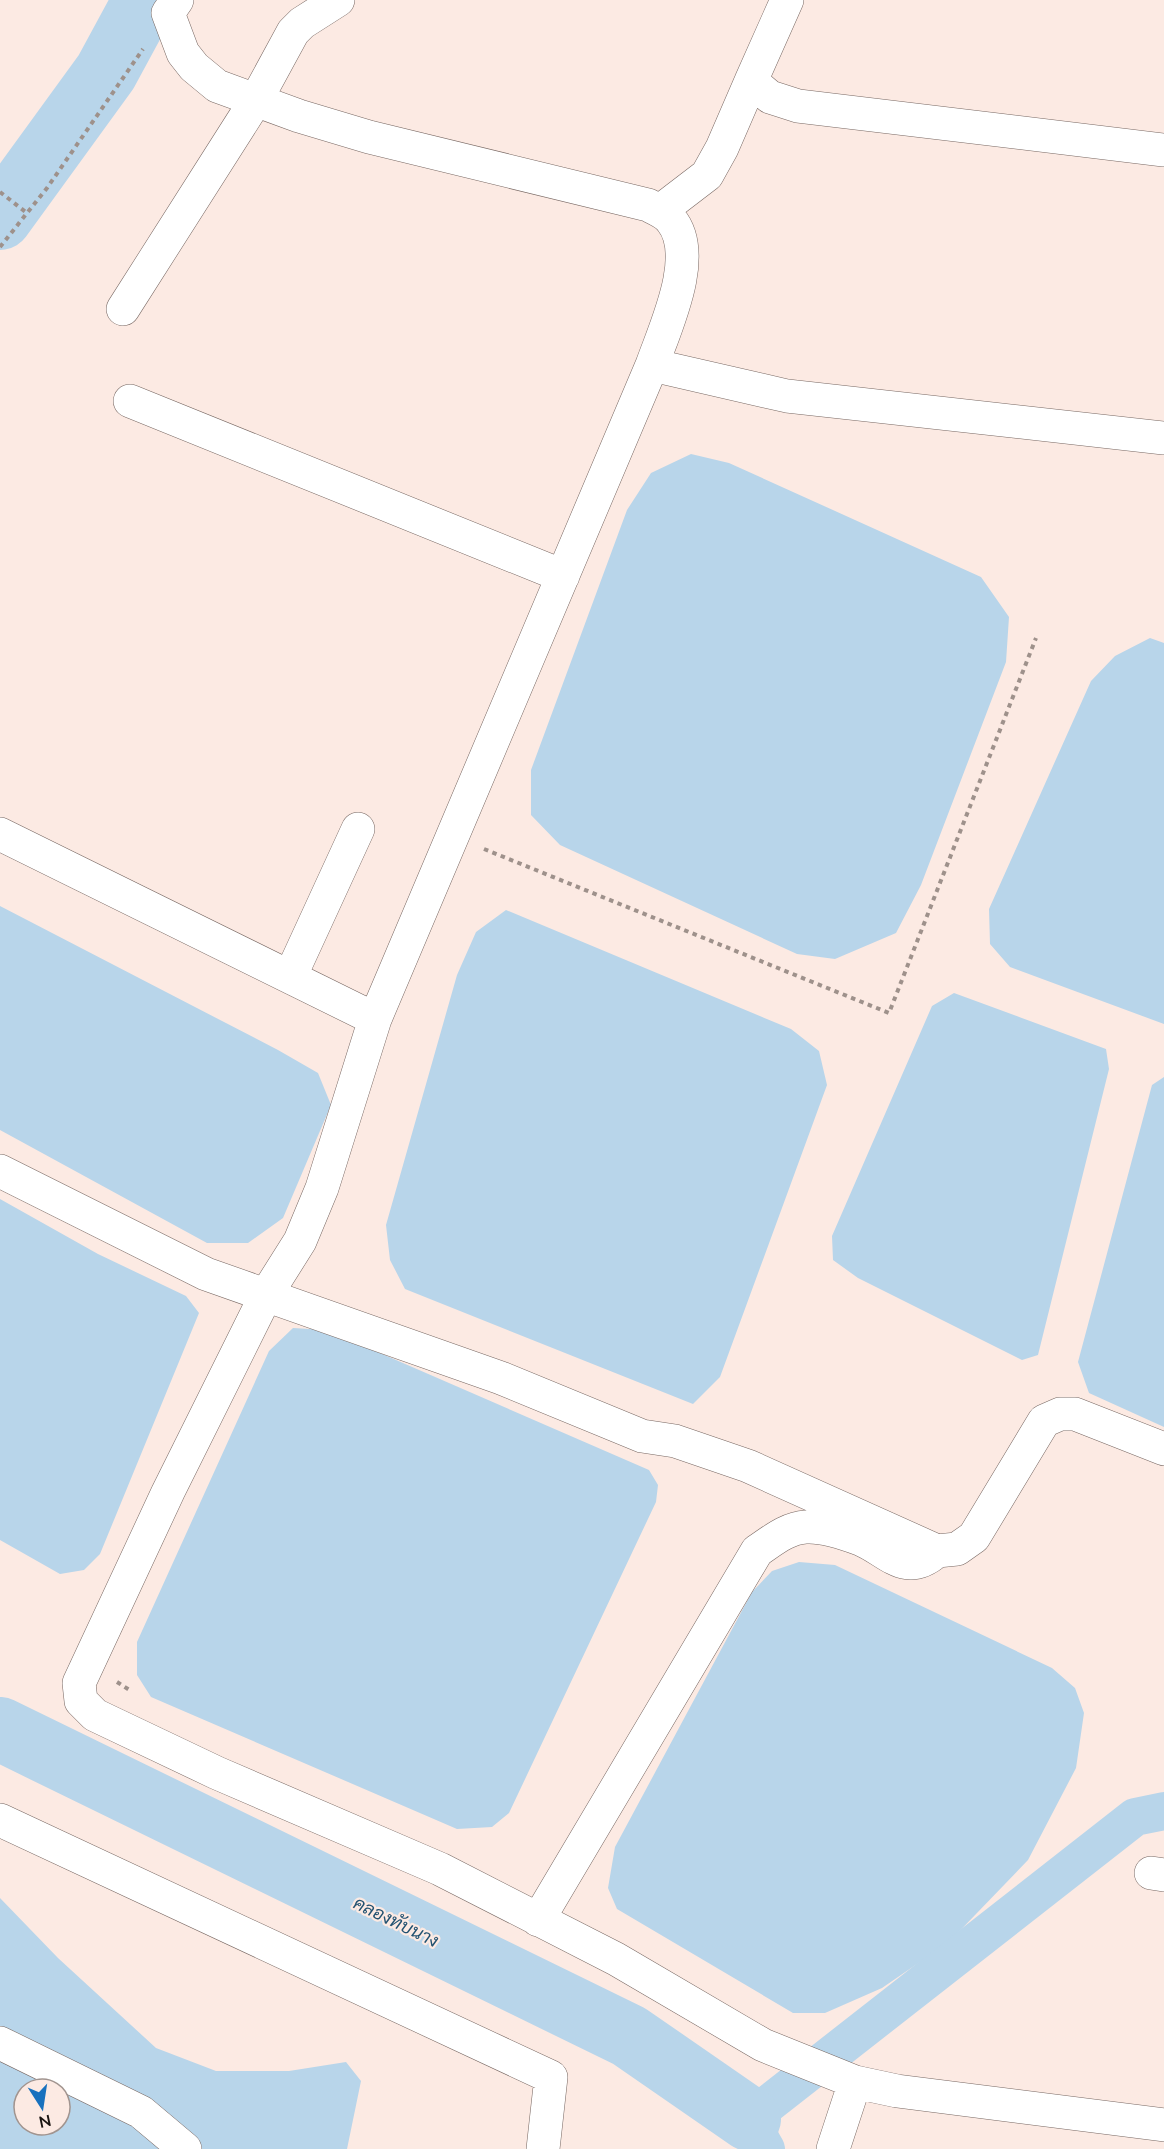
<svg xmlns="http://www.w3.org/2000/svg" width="1164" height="2149" font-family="Mulish,Sarabun,sans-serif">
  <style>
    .water { fill: #b8d5ea; fill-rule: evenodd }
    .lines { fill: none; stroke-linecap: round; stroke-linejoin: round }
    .canal { stroke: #b8d5ea; stroke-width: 38 }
    .river { stroke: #b8d5ea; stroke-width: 64 }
    .minor-casing { stroke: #786863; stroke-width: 34 }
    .path { stroke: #9e918b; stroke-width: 4; stroke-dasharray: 4.5 4.5; stroke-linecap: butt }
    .minor { stroke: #fff; stroke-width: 33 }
    .labels { text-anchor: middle; stroke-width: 4.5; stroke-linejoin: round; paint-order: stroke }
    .water-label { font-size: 18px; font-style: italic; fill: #225271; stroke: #fceae3 }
  </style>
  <rect width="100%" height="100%" fill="#fceae3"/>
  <path class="water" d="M691,454L729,463L981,577L1009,617L1006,662L921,885L896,933L835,959L797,954L560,845L531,815V770L627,510L651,473Z
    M1150,638L1164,643V1024L1010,967L990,944L989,909L1091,681L1115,656Z
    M0,906L278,1050L318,1073L331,1105L283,1218L248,1243H207L0,1130Z
    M506,910L791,1029L819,1051L827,1085L720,1377L693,1404L405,1289L390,1260L386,1225L457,975L476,932Z
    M954,993L1106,1049L1109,1069L1038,1355L1022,1360L858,1278L833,1260L832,1236L932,1006Z
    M1164,1077V1427L1089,1393L1078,1362L1152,1085Z
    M0,1199L98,1254L186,1296L199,1313L100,1554L84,1570L60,1574L0,1540Z
    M293,1328L327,1330L649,1470L658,1485L656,1502L509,1813L492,1827L457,1829L151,1697L137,1675V1642L269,1351Z
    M799,1562L835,1565L1052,1668L1075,1688L1084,1713L1076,1768L1028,1860L949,1942L882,1988L825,2013H793L617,1909L608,1888L615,1847L752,1592L772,1571Z
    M0,1898L58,1958L156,2048L216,2071H289L346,2062L361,2081L347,2149H0ZM24,2089H60V2125H24Z"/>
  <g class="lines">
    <path class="canal" d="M766,2149L749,2119L1135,1817L1164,1811"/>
    <path class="river" d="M0,218L106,72L145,0
      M0,1729L629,2036L749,2119"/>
    <g class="minor-casing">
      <path id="minor" d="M177,0L168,13L183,53L194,67L217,86L299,116L369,137L648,205C656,209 666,213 671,220C700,255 665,328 652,365L375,1019L322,1188L300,1241L266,1295L168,1492L79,1683L81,1701L95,1715L217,1773L440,1869L616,1959L763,2045L855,2082L897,2091L1164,2125
        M787,0L751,81L770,97L798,106L1164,150
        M660,211L707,175L722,148L751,81
        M123,309L256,100L293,32L302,23L338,0
        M652,365L787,396L1164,438
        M130,401L563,576
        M0,834L375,1019
        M290,977L358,829
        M0,1171L206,1274L501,1378L642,1436L675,1441L748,1466L937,1551L957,1549L974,1537L1044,1421L1060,1414H1075L1164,1449
        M0,1820L551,2077L543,2149
        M1151,1873L1164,1875
        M538,1920L757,1551C772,1541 787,1528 806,1527C823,1526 844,1533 860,1539C889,1551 905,1579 937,1551
        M0,2043L141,2112L185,2149
        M833,2149L855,2082"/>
    </g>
    <path class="path" d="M0,192L27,213
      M0,247L47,188L143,49
      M484,849L889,1013L1036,638
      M117,1682L131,1691"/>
    <use href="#minor" class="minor"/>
  </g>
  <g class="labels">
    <g class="water-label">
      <text transform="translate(396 1922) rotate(26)" y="6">คลองทับนาง</text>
    </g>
  </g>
  <g transform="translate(42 2107) rotate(168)"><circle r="28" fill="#fceae3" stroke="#a1948f" stroke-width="1.5"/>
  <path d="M0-4.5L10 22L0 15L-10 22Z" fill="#1871be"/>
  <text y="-9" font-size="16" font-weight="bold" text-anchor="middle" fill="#191310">N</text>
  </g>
</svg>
